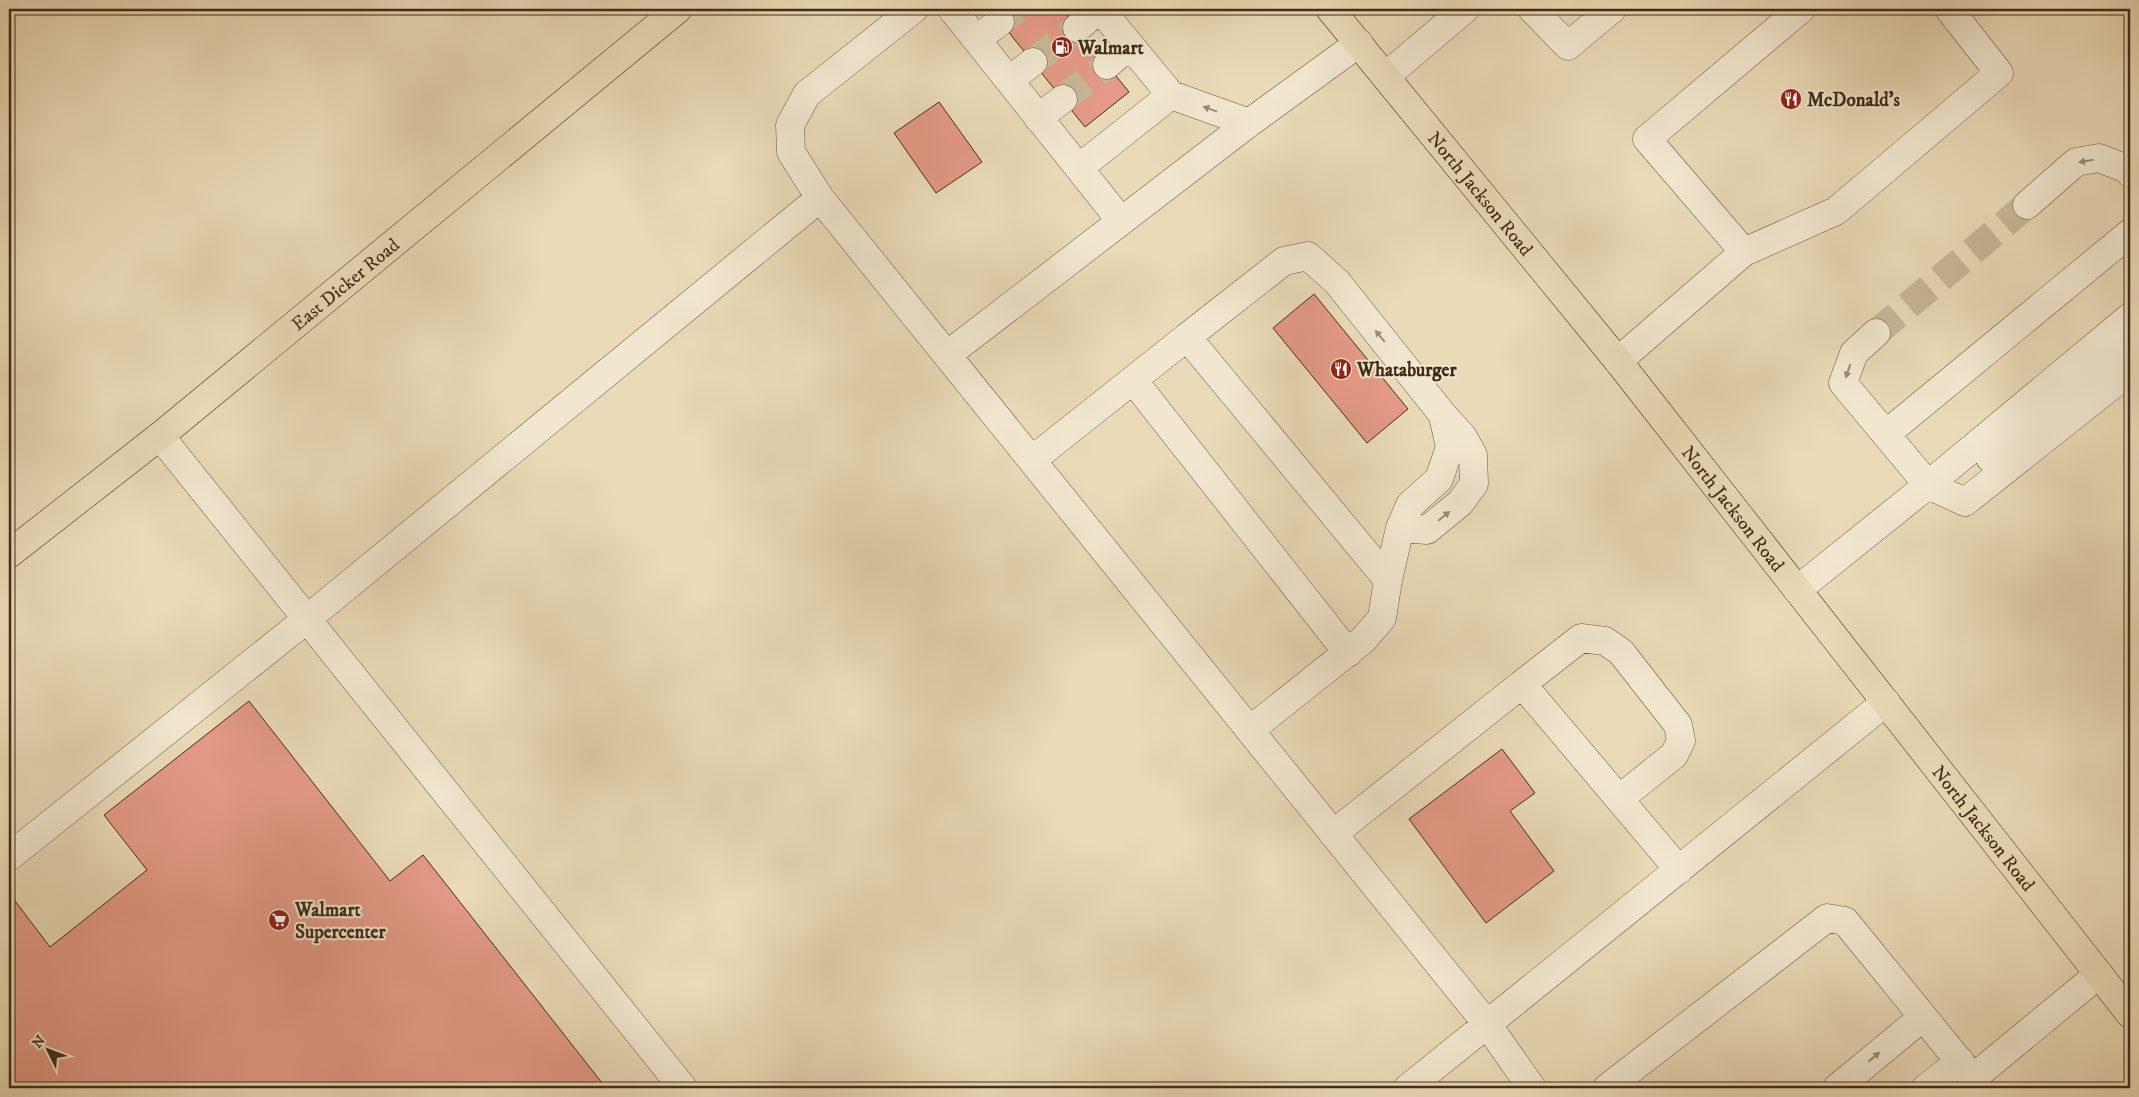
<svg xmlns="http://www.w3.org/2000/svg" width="2139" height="1097" font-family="'IM FELL DW Pica',serif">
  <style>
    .building { fill: #e49a86; stroke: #422c18 }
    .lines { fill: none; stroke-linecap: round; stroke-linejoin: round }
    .minor-tunnel { stroke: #c8b797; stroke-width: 28; stroke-dasharray: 28 14; stroke-linecap: butt }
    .minor-casing { stroke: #6c5840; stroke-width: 29 }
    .major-casing { stroke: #422c18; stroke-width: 29 }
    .minor { stroke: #f1e7d0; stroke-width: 28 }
    .major { stroke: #eadab7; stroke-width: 28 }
    .oneway { fill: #9a8a74 }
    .labels { text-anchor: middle; stroke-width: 4; stroke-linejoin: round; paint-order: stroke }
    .poi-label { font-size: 19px; font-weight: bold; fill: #422c18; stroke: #f1e7d0; text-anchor: start }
    .street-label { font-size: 19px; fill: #422c18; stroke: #f1e7d0 }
  </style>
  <rect width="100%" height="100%" fill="#eadab7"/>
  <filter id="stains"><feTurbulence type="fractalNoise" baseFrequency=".004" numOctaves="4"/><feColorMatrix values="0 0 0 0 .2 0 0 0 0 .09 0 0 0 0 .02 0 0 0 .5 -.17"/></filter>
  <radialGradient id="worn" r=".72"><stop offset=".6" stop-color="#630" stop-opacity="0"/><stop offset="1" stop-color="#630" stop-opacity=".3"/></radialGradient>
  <path class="building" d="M990,9H1062L1129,92L1085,127Z
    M939,102L982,162L936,193L894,133Z
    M1314,294L1408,409L1367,443L1273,328Z
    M249,701L390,881L423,855L606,1088H9V893L50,947L147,870L104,815Z
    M1502,749L1535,793L1510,811L1554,871L1486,923L1409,819Z"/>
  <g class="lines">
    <path class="minor-tunnel" d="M1000,22L1017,9
      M1033,62L1077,28
      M1063,99L1107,65
      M1876,333L2027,205"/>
    <g class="minor-casing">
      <path id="minor" d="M952,9L1121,221
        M1100,9L1171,95L1249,123
        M1532,9L1568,46L1612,9
        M1077,28L1100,9
        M976,39L1000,22
        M1107,65L1130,45
        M1386,76L1465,9
        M1009,80L1033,62
        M1038,118L1063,99
        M1079,168L1171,95
        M820,198L791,152L790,125L807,94L914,9
        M2027,205L2076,162L2099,158L2127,169L2130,173
        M1744,252L1647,139L1801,9
        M1876,333L1854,353L1843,383L1928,485L1965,502L2130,371
        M1187,337L1284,261L1308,256L1337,282L1443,415L1463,437L1473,455L1474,484L1460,503L1427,530L1400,528
        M947,355L1249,123L1359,43
        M1618,361L1744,252L1836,211L1999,73L1949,9
        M1133,380L1348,653
        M1886,434L2130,233
        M160,436L683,1088
        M1990,458L2130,344
        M1032,460L1187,337L1388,580L1382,618L1363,640L1250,730
        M1388,580L1400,528L1410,505L1439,479L1450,447L1443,416
        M1797,590L1928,485L2130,317
        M1522,684L1581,638L1605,641L1621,652L1678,725L1681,741L1674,755L1619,799
        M1333,834L1522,684L1679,870
        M9,857L307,619L820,198L1487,1024L1532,1088
        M1408,1088L1886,702
        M1607,1088L1827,918L1845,921L1973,1078L2099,974
        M1837,1088L1923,1017
        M1926,1088L1960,1061"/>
    </g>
    <g class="major-casing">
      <g id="major">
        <path id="s1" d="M1330,9L1618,361L2130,1014"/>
        <path id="s2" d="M9,554L160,436L678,9"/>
      </g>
    </g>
    <use href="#minor" class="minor"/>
    <use href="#major" class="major"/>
  </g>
  <defs><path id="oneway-solid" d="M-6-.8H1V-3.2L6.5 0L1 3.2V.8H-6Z" transform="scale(1.25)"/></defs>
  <g class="oneway">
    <use href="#oneway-solid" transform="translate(1210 109) rotate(-160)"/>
    <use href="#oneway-solid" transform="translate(2086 161) rotate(170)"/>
    <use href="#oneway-solid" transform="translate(1380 336) rotate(-129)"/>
    <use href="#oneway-solid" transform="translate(1848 371) rotate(109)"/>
    <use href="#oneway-solid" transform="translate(1444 516) rotate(-39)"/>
    <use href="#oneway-solid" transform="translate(1874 1057) rotate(-40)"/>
  </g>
  <defs>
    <g id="fuel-disc" transform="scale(1.125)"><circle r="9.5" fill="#8f2418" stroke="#f1e7d0"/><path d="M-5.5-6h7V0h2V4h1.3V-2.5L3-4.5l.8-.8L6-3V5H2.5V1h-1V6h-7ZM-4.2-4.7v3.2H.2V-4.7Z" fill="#fff"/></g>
    <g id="restaurant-disc" transform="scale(1.125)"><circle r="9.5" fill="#8f2418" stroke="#f1e7d0"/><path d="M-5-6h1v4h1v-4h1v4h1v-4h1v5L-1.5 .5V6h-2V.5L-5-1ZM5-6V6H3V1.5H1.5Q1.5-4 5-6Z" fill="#fff"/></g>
    <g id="supermarket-disc" transform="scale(1.125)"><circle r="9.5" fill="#8f2418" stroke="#f1e7d0"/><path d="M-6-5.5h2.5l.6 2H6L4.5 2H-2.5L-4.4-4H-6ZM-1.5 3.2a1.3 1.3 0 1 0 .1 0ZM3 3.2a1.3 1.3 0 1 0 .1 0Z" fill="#fff"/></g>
  </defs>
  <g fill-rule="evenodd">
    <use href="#fuel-disc" x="1062" y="47"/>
    <use href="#restaurant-disc" x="1791" y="99"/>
    <use href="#restaurant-disc" x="1341" y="369"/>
    <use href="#supermarket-disc" x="279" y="920"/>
  </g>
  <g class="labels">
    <g class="poi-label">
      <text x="1078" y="54">Walmart</text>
      <text x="1807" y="106">McDonald's</text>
      <text x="1357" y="376">Whataburger</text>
      <text x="295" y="916">Walmart<tspan x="295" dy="22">Supercenter</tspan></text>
    </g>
    <g class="street-label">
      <text dy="7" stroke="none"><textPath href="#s1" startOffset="238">North Jackson Road</textPath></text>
      <text dy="7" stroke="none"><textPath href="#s2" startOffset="431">East Dicker Road</textPath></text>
      <text dy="7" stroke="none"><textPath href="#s1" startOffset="642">North Jackson Road</textPath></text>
      <text dy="7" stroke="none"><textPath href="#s1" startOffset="1048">North Jackson Road</textPath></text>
    </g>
  </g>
  <rect width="2139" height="1097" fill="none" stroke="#eadab7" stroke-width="30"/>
  <rect x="10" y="10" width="2119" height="1077" fill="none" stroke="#422c18" stroke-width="2.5"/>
  <rect x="15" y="15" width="2109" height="1067" fill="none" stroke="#422c18"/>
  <g transform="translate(48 1050) rotate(312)" stroke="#f1e7d0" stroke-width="4" paint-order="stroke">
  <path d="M0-4L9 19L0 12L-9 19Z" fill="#422c18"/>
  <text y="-8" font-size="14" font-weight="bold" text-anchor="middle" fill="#422c18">N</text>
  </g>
  <rect width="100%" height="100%" filter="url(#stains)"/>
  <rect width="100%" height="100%" fill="url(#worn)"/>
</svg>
